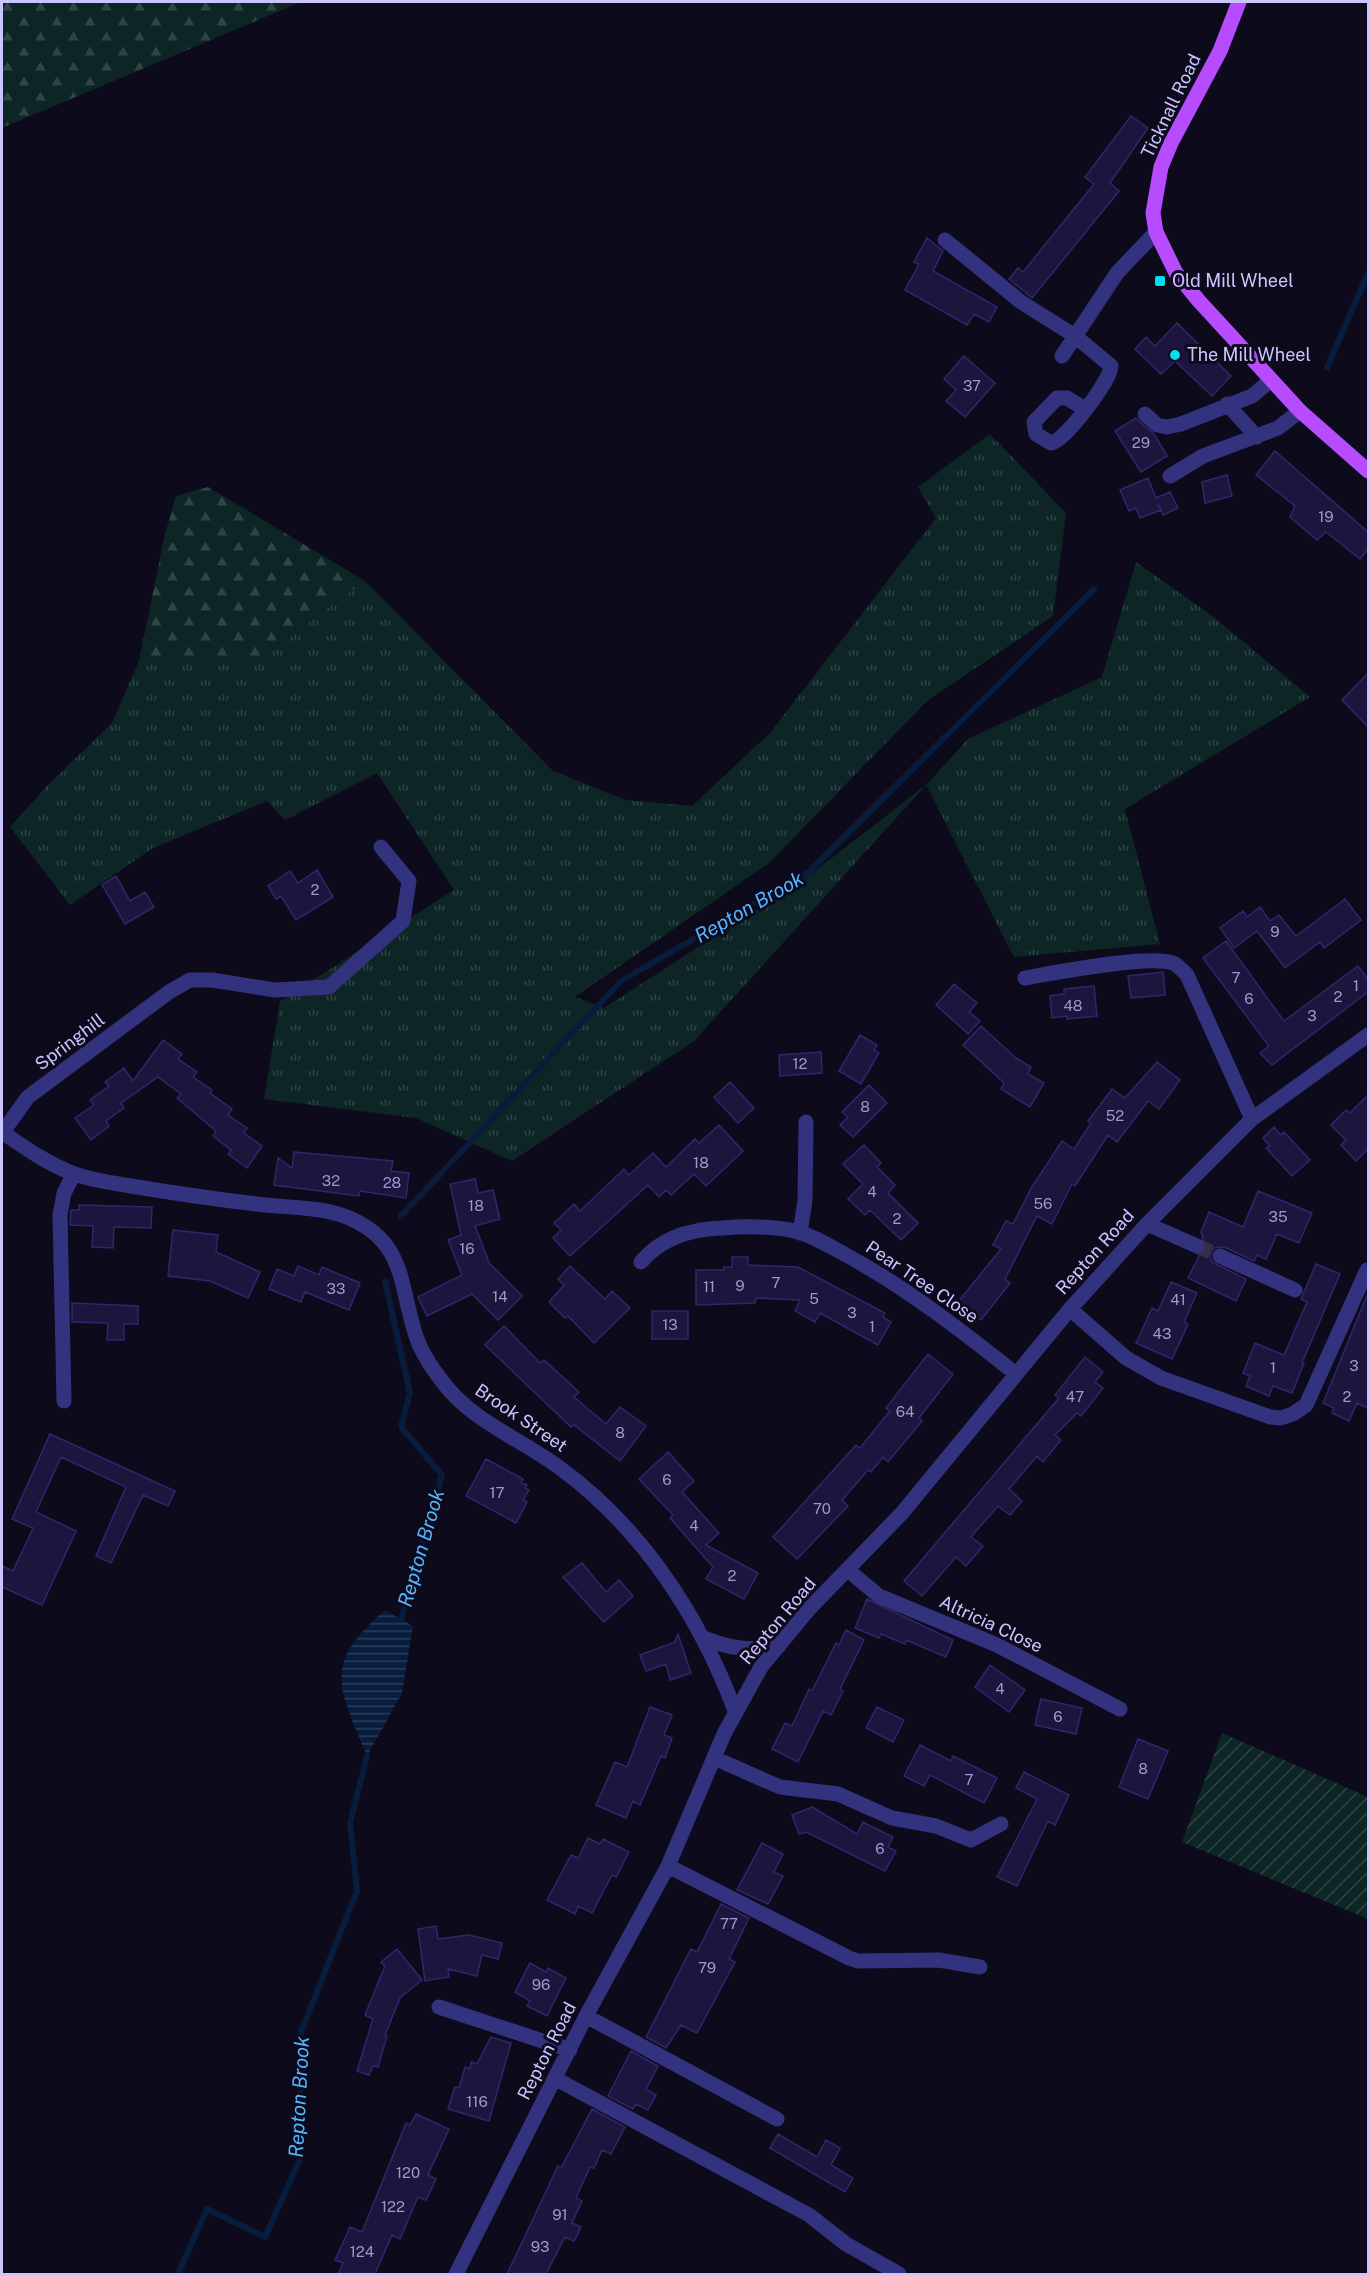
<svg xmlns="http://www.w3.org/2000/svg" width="1370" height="2276" font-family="'Public Sans',sans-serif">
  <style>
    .grass { fill: url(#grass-tufts) }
    .forest { fill: url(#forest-firs) }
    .garden { fill: url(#garden-furrows) }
    .water { fill: url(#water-rules) }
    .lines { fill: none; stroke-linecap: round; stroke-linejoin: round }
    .stream { stroke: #081d3d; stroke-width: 6 }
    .building { fill: #1c153e; stroke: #32266b; stroke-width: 1.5 }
    .minor-tunnel { stroke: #332f49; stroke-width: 15; stroke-dasharray: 15 8; stroke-linecap: butt }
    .minor { stroke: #33327e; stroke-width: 15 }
    .major { stroke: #b74cff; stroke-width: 15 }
    .poi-dot { fill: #00dff0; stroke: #0d0a1c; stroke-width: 2 }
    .labels { text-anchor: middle; stroke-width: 6; stroke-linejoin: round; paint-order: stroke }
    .number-label { font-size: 15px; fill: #9e99cf }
    .street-label { font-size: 18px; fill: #cac5ff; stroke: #0d0a1c }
    .poi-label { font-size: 18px; fill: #cac5ff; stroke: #0d0a1c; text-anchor: start }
    .water-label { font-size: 20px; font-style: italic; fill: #53b5ff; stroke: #0d0a1c }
  </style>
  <defs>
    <pattern id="grass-tufts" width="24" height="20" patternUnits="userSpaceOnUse" patternTransform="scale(1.5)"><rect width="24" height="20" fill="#0d2625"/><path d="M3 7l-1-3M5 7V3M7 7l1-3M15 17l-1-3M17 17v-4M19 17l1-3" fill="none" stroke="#2f4446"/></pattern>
    <pattern id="forest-firs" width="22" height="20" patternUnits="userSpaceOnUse" patternTransform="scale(1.5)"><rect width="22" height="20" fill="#0d2625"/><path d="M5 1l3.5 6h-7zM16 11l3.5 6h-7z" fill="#2f4446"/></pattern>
    <pattern id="garden-furrows" width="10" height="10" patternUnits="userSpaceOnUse" patternTransform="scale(1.5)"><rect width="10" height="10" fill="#0d2625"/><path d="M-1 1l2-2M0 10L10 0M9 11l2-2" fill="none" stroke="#2f4446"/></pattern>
    <pattern id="water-rules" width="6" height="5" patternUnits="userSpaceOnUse" patternTransform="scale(1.5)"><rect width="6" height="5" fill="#081d3d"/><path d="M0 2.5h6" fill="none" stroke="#2b3c5a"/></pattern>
  </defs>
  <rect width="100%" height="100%" fill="#0d0a1c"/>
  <path class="grass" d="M990,434L1066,513L1053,616L927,701L769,863L575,997L604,1008L811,874L926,785L968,739L1102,677L1136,562L1215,618L1310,697L1125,809L1160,944L1014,957L926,785L694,1041L512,1161L416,1118L264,1099L280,1001L454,890L377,773L285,820L267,801L153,848L70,905L10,827L47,786L112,723L139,661H255L365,581L553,771L626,800L692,806L770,733L936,518L918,487Z"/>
  <path class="forest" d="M2,2H301L2,128Z
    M208,487L365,581L255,661H139L164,538L176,496Z"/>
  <path class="garden" d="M1222,1733L1368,1797V1919L1182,1842Z"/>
  <path class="water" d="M385,1610L413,1626L402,1693L367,1756C339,1687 321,1665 385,1610Z"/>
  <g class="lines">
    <path class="stream" d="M1327,368L1368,273
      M400,1217L621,981L809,872L1094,589
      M385,1281L410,1393L401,1427L442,1475L401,1619
      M178,2274L207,2209L265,2237L300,2159L301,2032L357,1891L350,1823L367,1756"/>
  </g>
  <path class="building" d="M1131,116L1148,128L1110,183L1119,191L1032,298L1009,279L1018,268L1023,272L1094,184L1085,177Z
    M927,238L943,251L933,271L997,307L989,322L974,314L967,325L905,290L919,264L914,262Z
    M1177,323L1231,376L1212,396L1175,361L1161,374L1135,349L1146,337L1155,346Z
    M964,356L995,383L965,417L946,401L956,390L944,379Z
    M1136,418L1154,434L1167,456L1141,472L1115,431Z
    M1275,451L1368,532V549L1360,559L1326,532L1317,540L1290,517L1295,506L1256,475Z
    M1227,475L1232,496L1205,503L1202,482Z
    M1148,478L1156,498L1170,492L1178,508L1163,515L1158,504L1161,510L1140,518L1136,508L1129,511L1120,490Z
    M1368,673V727L1342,700Z
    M317,870L333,897L296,920L281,896L276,899L268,886L290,871L298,883Z
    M116,876L130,901L145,892L154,907L125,924L102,885Z
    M1345,899L1361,920L1324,948L1320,942L1285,968L1257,931L1234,948L1220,928L1243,911L1247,917L1260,907L1270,921L1279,915L1296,936Z
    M1226,941L1284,1021L1358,966L1368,979V992L1272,1065L1260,1053L1269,1046L1203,958Z
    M1163,972L1165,995L1131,998L1128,976Z
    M954,984L977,1003L969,1012L980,1021L968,1034L936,1005Z
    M1094,986L1097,1016L1067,1019V1016L1052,1018L1050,996L1064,994V989Z
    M981,1026L1016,1058L1031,1067L1028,1074L1044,1083L1030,1107L1001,1089L1004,1083L963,1045Z
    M860,1035L877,1045L874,1050L879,1053L861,1084L839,1071Z
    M163,1040L182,1054L178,1059L197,1072L193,1077L212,1090L210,1093L232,1109L228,1115L247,1128L244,1133L262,1146L247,1168L228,1154L231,1150L213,1136L216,1131L177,1098L181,1094L158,1077L121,1103L124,1108L106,1121L109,1126L91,1140L75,1118L94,1105L90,1100L109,1086L105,1082L124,1068L133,1081Z
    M821,1052L822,1073L780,1076L779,1055Z
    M1157,1062L1180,1080L1159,1109L1148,1101L1117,1142L1108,1135L1075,1186L1072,1184L1052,1224L1037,1216L1005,1279L1010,1283L981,1320L958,1302L1001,1249L993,1245L1006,1221L1013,1224L1032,1187L1062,1141L1074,1149L1091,1123L1088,1121L1112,1089L1125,1098Z
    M730,1082L754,1108L738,1123L714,1097Z
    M869,1085L887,1103L853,1137L840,1125L848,1117L842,1112Z
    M1368,1095V1149L1356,1161L1341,1145L1346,1140L1331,1125L1346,1110L1350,1113Z
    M719,1125L743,1151L706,1186L694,1174L671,1195L666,1190L659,1197L648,1185L570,1256L553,1238L561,1230L554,1223L574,1204L580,1211L624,1169L629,1175L653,1153L666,1167L695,1139L699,1143Z
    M1274,1127L1281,1135L1284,1132L1310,1160L1292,1176L1266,1148L1270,1146L1263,1138Z
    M864,1145L881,1163L877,1167L895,1185L888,1193L918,1223L901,1240L870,1210L865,1215L848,1199L863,1184L843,1164Z
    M294,1152L393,1161L391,1171L409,1173L406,1198L360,1191L359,1196L274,1185L278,1158L292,1168Z
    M475,1179L478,1193L493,1190L500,1219L475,1226L487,1257L489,1263L522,1296L498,1320L472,1294L427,1316L418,1297L462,1275L448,1240L461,1235L450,1184Z
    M1258,1191L1312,1213L1299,1243L1277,1234L1266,1259L1257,1255L1254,1261L1224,1247L1214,1248L1210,1256L1212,1262L1246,1279L1236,1301L1188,1278L1199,1256L1206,1249L1201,1232L1209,1212L1243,1227Z
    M79,1205L152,1207L151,1228L114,1227L113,1248L92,1247L93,1226L70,1225L71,1210H79Z
    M173,1230L218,1235L216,1252L260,1272L248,1298L210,1281L168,1276Z
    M732,1257H748V1265L798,1267L885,1313L883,1317L891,1322L878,1345L820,1313L815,1322L795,1311L800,1300L756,1298L755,1303L696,1305V1270H724V1267H732Z
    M1316,1264L1340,1274L1302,1363H1304L1292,1393L1273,1386L1269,1396L1246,1386L1250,1376L1243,1373L1255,1343L1284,1355L1307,1302L1301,1299Z
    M298,1266L319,1275L322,1267L360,1283L349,1310L305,1292L301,1302L269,1289L277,1269L294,1276Z
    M570,1266L605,1299L612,1291L630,1308L594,1343L568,1316L565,1318L549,1302L564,1285L558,1279Z
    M1171,1282L1197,1293L1184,1322L1188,1324L1172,1359L1136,1343L1152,1308L1158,1311Z
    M1368,1293V1408L1357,1403L1349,1421L1332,1413L1334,1408L1323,1403Z
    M72,1303L138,1306V1324H124V1340H107L108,1323L72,1322Z
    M652,1311H688V1339H652Z
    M504,1326L540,1363L544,1360L579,1392L574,1397L606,1424L620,1407L646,1426L620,1461L574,1425L571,1427L485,1345Z
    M928,1354L953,1374L919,1418L922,1421L888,1462L883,1457L871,1472L868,1470L842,1500L848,1506L797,1559L773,1537L856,1445L860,1448L890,1411L886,1408Z
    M1085,1357L1103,1372L1095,1382L1103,1388L1081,1416L1077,1413L1055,1435L1061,1440L1043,1462L1037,1456L1009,1489L1022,1501L1010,1515L998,1506L971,1537L983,1546L966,1566L956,1557L922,1596L904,1581L1059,1398L1055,1395Z
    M50,1434L175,1491L168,1506L143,1495L111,1563L96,1556L126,1487L61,1457L36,1512L76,1531L42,1605L2,1587V1566L13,1571L33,1528L12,1519Z
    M668,1452L694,1481L682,1492L719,1533L706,1545L758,1573L744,1599L706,1579L713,1567L670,1518L673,1515L639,1479Z
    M486,1459L523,1479L521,1483L527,1485L525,1488L529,1490L523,1500L527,1502L516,1523L466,1496Z
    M582,1563L606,1592L619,1580L633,1596L604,1622L563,1577Z
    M867,1599L953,1640L946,1657L906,1640L905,1644L881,1634L879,1638L855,1628Z
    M846,1630L864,1640L840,1689L843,1691L831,1715L823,1711L798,1762L772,1749L785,1723L792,1726L809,1689L812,1691L836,1643L839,1645Z
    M678,1634L691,1673L670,1680L666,1664L646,1671L640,1655L675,1642Z
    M990,1665L1025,1690L1009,1712L975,1687Z
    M1041,1699L1082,1708L1076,1734L1035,1725Z
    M650,1707L672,1715L664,1735L672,1738L665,1758L661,1756L640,1805L633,1801L626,1818L596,1805L615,1762L627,1767Z
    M877,1707L904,1720L893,1742L866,1728Z
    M1138,1739L1168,1751L1148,1799L1119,1787Z
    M920,1745L951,1761L953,1756L997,1778L984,1803L930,1775L924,1786L904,1776Z
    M1024,1772L1069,1795L1055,1825L1048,1821L1017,1886L997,1877L1037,1799L1016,1788Z
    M812,1807L857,1834L863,1822L893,1837L888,1847L896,1851L885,1871L806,1832L799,1834L792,1815Z
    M588,1838L600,1844L603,1839L629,1852L616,1877L612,1875L592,1913L578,1906L575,1914L547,1900L571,1855L578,1858Z
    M762,1843L783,1854L774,1872L783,1876L768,1904L737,1890Z
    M721,1904L749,1918L729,1959L735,1962L697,2033L681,2025L666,2048L646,2037L691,1949L697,1952Z
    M436,1926L438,1939L469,1935L502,1943L498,1959L482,1955L477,1976L448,1969L449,1977L425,1981L418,1929Z
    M397,1949L422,1980L400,1998L385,2035L387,2036L378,2067L373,2066L369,2075L357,2071L373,2019L365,2015L385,1966L381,1962Z
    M530,1963L546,1972L548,1968L566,1978L547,2016L527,2006L530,2001L515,1992Z
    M491,2037L511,2043L489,2121L448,2109L455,2087L459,2088L465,2067L470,2069L471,2062L477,2064Z
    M631,2051L658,2066L646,2089L656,2095L648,2110L636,2104L633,2109L608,2096Z
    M592,2109L625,2127L611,2154L602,2150L594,2168L590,2167L576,2198L582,2201L572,2223L581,2227L574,2241L565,2237L546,2274H507L558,2166L561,2168Z
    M416,2114L449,2129L428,2175L436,2179L426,2200L418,2197L400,2239L392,2235L375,2274H338L343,2263L335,2260L350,2227L362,2232L406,2123L410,2125Z
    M778,2134L817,2157L826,2140L840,2148L831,2165L853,2178L845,2192L770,2148Z"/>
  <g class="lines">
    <path class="minor-tunnel" d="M1197,1246L1220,1256"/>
    <path class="minor" d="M945,240L1021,302L1075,336L1111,366C1111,380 1064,442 1051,443L1036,434L1034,422L1057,398H1067L1085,409
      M1062,356L1117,273L1156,232
      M1227,404L1257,437
      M1145,414L1157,425L1167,427L1181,424L1252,396L1271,380
      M1170,476L1203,456L1278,428L1300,411
      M1025,978C1054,973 1149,954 1173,963C1178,965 1183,971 1187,975L1252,1119
      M2,1132C24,1147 46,1163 72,1173C90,1180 112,1183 131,1186C173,1193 214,1199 257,1204C286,1208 318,1206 347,1217C405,1241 399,1282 415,1333C420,1350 431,1367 442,1381C471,1421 521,1439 560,1468C642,1528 700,1617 735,1711
      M2,1133L28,1097L169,992L190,980H212L275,990L329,987L403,921L409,881L381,847
      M1147,1224L1197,1246
      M800,1233L805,1201L806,1122
      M1220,1256L1295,1290
      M641,1262C661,1238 691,1229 722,1228C747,1226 774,1226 799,1232C815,1237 833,1248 848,1256C908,1289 962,1331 1016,1374
      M1070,1309L1126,1358L1161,1378L1270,1417L1281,1418L1293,1414L1306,1405L1367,1270
      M64,1401L60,1215L64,1193L74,1174
      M849,1571L879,1596L997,1645L1120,1709
      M704,1638C730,1649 751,1651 779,1646
      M714,1758L780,1787L838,1794L892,1818L936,1826L971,1840L1001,1824
      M668,1866L849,1958L858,1961L939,1960L980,1967
      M439,2007L570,2050
      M586,2016L777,2119
      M556,2079L809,2215L846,2244L899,2274
      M456,2274L586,2016L668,1866L724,1734L761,1667L809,1609L902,1513L1070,1309L1147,1224L1252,1119L1368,1035"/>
    <path class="major" d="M1239,2L1220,51L1171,143L1161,167L1153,213L1156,232L1176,273L1199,301L1300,411L1368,471"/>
  </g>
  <g class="poi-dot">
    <rect x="1154" y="275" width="12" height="12" rx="3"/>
    <circle cx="1175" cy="355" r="6"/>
  </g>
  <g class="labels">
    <g class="number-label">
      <text x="972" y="391">37</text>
      <text x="1141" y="448">29</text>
      <text x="1326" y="522">19</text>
      <text x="315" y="895">2</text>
      <text x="1275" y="937">9</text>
      <text x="1236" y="983">7</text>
      <text x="1356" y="991">1</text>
      <text x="1338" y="1002">2</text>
      <text x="1249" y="1004">6</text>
      <text x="1073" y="1011">48</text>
      <text x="1312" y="1021">3</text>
      <text x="800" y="1069">12</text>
      <text x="865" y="1112">8</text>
      <text x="1115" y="1121">52</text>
      <text x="701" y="1168">18</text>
      <text x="331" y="1186">32</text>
      <text x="392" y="1188">28</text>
      <text x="872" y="1197">4</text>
      <text x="1043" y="1209">56</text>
      <text x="476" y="1211">18</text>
      <text x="1278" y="1222">35</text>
      <text x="897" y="1224">2</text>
      <text x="467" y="1254">16</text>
      <text x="776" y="1288">7</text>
      <text x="740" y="1291">9</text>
      <text x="709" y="1292">11</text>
      <text x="336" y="1294">33</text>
      <text x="500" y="1302">14</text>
      <text x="814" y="1304">5</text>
      <text x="1178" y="1305">41</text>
      <text x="852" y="1318">3</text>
      <text x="670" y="1330">13</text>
      <text x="872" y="1332">1</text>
      <text x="1162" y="1339">43</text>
      <text x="1354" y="1371">3</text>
      <text x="1273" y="1373">1</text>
      <text x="1075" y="1402">47</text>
      <text x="1347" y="1402">2</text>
      <text x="905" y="1417">64</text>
      <text x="620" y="1438">8</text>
      <text x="667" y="1485">6</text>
      <text x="497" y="1498">17</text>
      <text x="822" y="1514">70</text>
      <text x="694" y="1531">4</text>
      <text x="732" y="1581">2</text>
      <text x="1000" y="1694">4</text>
      <text x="1058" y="1722">6</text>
      <text x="1143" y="1774">8</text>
      <text x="969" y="1785">7</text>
      <text x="880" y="1854">6</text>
      <text x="729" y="1929">77</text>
      <text x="707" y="1973">79</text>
      <text x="541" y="1990">96</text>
      <text x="477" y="2107">116</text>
      <text x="408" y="2178">120</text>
      <text x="393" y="2212">122</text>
      <text x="560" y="2220">91</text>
      <text x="540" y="2252">93</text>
      <text x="362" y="2257">124</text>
    </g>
    <g class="street-label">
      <text transform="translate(1171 106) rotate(-64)" y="6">Ticknall Road</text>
      <text transform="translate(70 1042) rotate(-37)" y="6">Springhill</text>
      <text transform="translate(1095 1252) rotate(-48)" y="6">Repton Road</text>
      <text transform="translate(922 1282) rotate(34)" y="6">Pear Tree Close</text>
      <text transform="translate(521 1418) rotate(34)" y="6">Brook Street</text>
      <text transform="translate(778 1621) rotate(-50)" y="6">Repton Road</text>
      <text transform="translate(991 1624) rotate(25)" y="6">Altricia Close</text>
      <text transform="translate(547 2051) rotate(-63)" y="6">Repton Road</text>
    </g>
    <g class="poi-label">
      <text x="1172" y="287">Old Mill Wheel</text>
      <text x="1187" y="361">The Mill Wheel</text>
    </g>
    <g class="water-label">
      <text transform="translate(749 907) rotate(-30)" y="7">Repton Brook</text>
      <text transform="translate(421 1548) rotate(-74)" y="7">Repton Brook</text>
      <text transform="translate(299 2097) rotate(-87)" y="7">Repton Brook</text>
    </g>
  </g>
  <rect width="1370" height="2276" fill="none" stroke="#cac5ff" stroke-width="6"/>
</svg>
